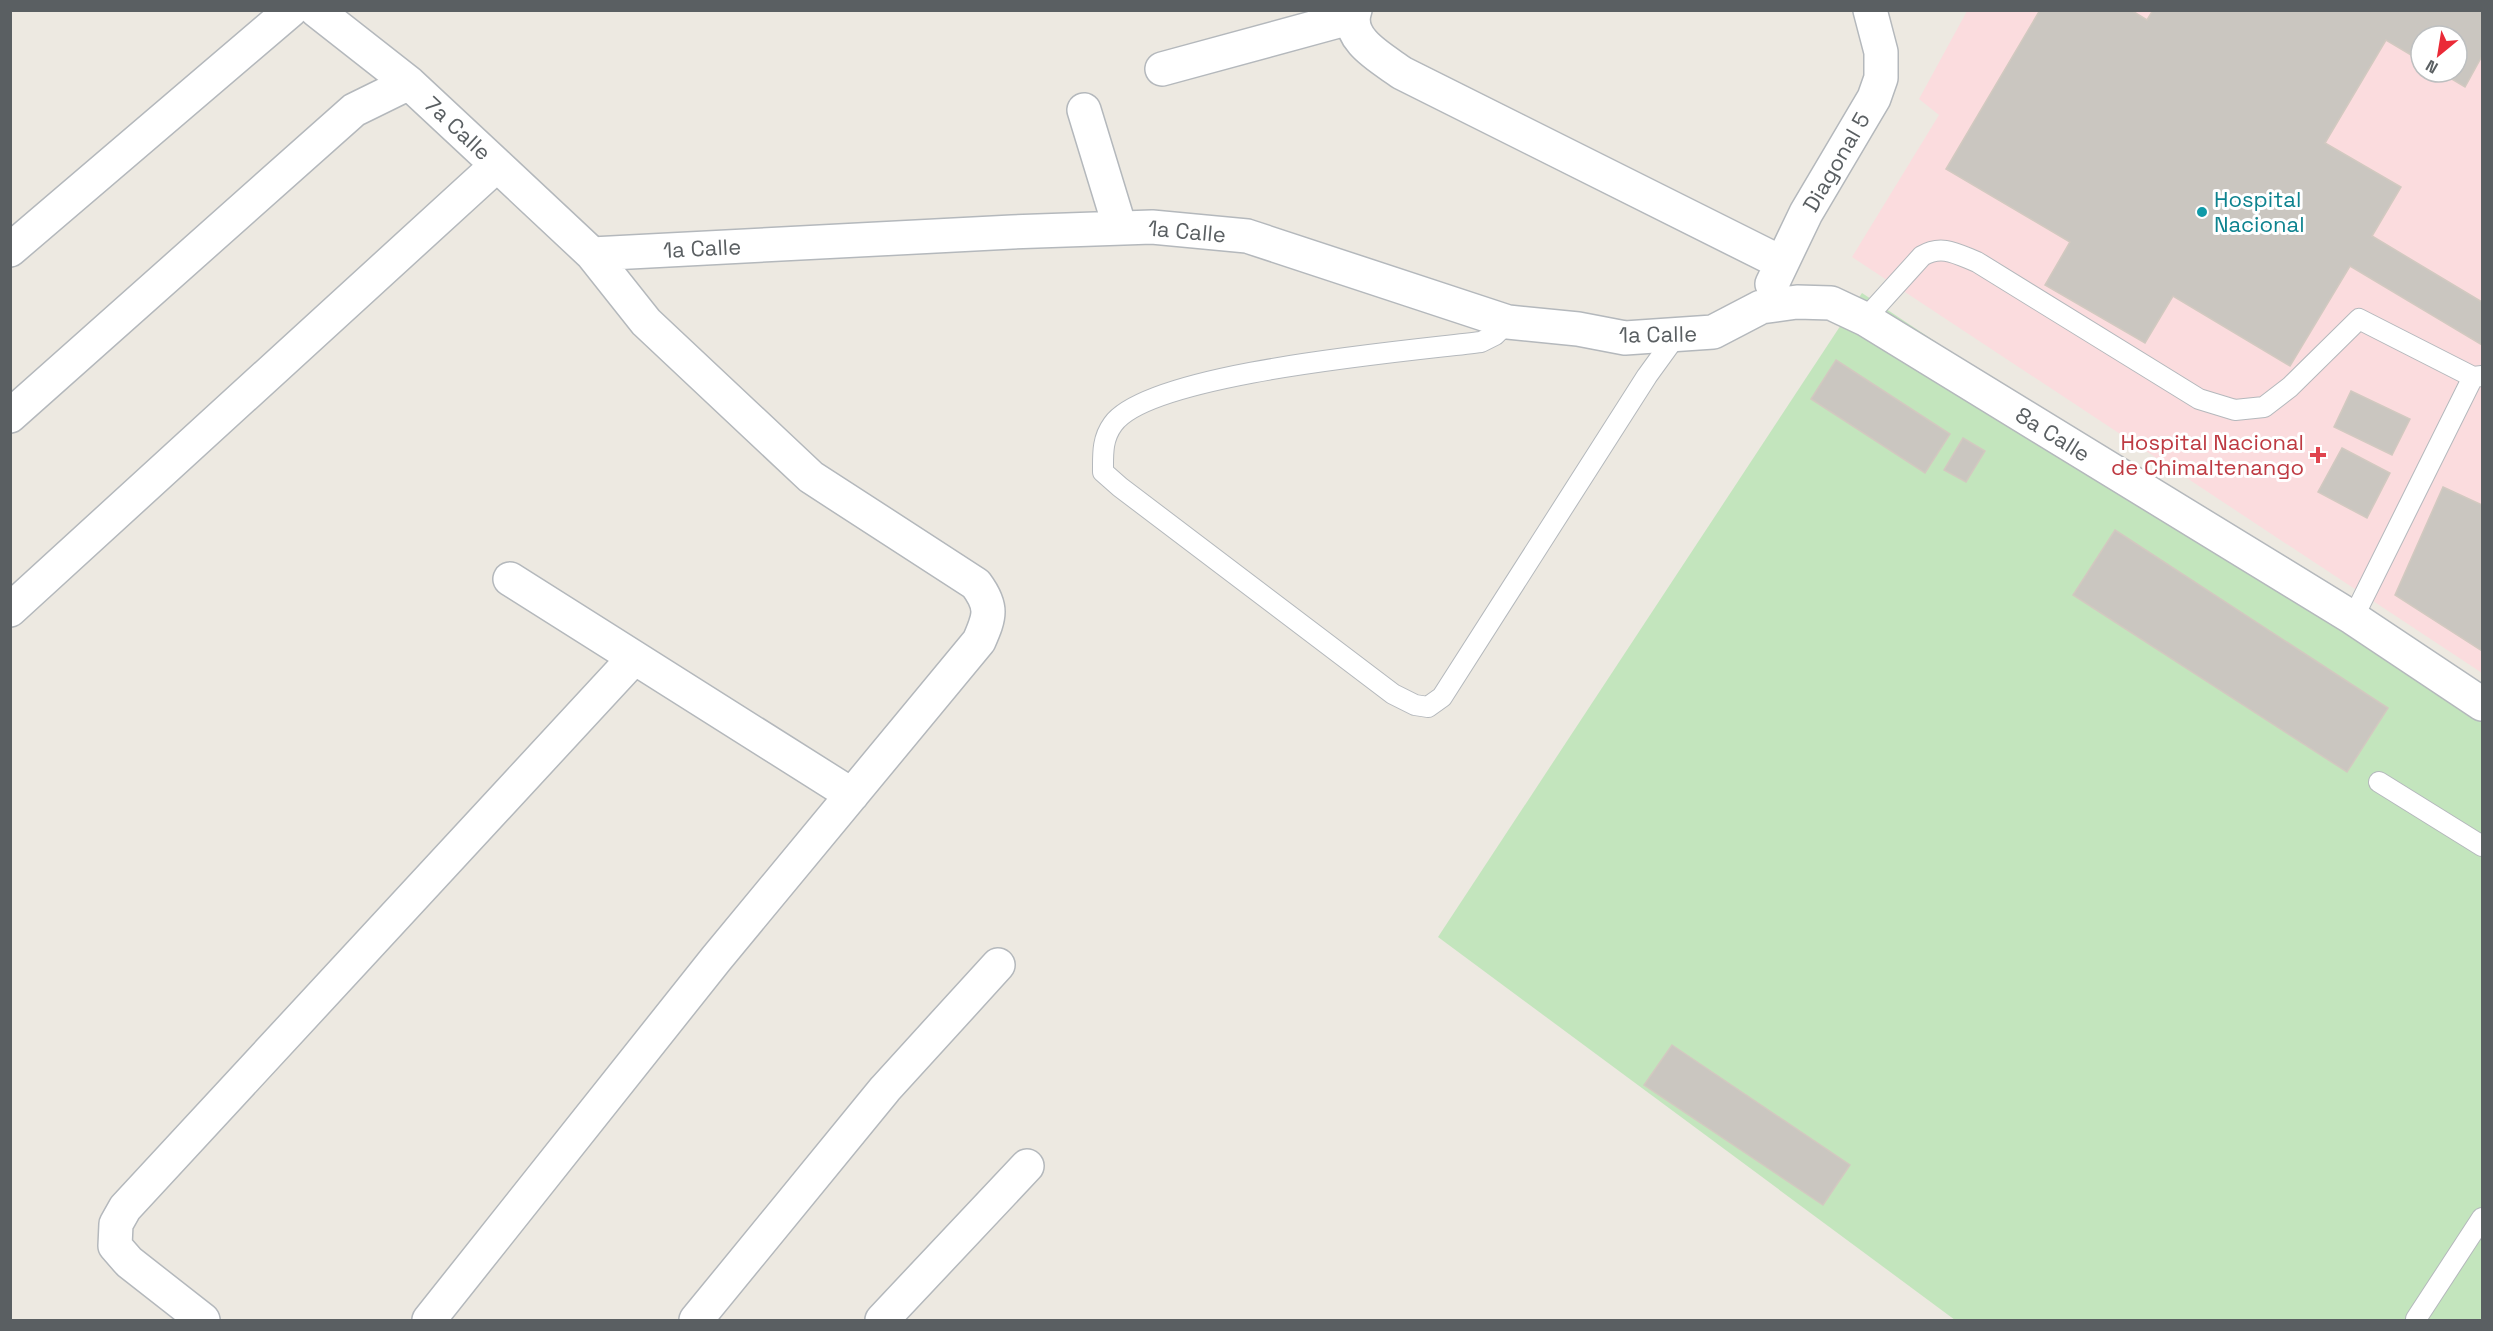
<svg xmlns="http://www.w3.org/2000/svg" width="2493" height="1331" font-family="'Space Grotesk',sans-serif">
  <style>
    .medical { fill: #fbdcde; fill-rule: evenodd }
    .green { fill: #c3e5bd }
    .building { fill: #cac6c0; stroke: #d2c9c0; stroke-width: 1.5 }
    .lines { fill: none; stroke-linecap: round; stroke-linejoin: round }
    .service-casing { stroke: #b4b8bc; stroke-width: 22 }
    .minor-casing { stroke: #b4b8bc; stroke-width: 36 }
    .service { stroke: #fff; stroke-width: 20 }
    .minor { stroke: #fff; stroke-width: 33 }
    .culture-dot { fill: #0f9aa8; stroke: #fff; stroke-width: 2 }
    .health-dot { fill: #e0444e; stroke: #fff; stroke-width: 2 }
    .labels { text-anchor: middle; stroke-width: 6; stroke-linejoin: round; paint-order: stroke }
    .street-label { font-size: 22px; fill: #5a5f62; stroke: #fff }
    .culture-label { font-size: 22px; fill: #0d838f; stroke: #fff; text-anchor: start }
    .health-label { font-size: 22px; fill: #be3a42; stroke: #fff; text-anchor: end }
  </style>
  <rect width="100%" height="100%" fill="#ede9e1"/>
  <path class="medical" d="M1967,11H2482V673L1852,257L1939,115L1919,99ZM2421,36H2457V72H2421Z"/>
  <path class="green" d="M1862,293L2482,704V1320H1955L1438,937Z"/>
  <path class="building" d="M2040,10H2131L2147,20L2153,10H2482V56L2465,87L2440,72H2457V36H2421V61L2386,40L2325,143L2401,187L2372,236L2482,302V345L2350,266L2290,366L2173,296L2145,343L2045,285L2070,242L1946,169Z
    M1836,360L1950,434L1925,473L1811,399Z
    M2351,391L2410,419L2392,455L2334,427Z
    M1963,438L1985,451L1966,482L1944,470Z
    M2342,448L2390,473L2367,518L2318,492Z
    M2443,487L2482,505V651L2395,595Z
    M2115,530L2388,708L2347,772L2073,595Z
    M1672,1045L1850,1165L1823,1205L1644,1085Z"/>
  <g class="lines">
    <g class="service-casing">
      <path id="service" d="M1865,319L1922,256C1942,244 1957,254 1977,262L2199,399L2235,410L2264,407L2290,387L2359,319L2473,377L2482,376
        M1508,322L1495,335L1481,342C1411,351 1150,372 1113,424C1102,439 1103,454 1103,472L1120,487L1393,694L1415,705L1428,707L1442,697L1647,376L1676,336
        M2353,618L2473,377
        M2379,782L2482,846
        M2416,1319L2482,1218"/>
    </g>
    <g class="minor-casing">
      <path id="minor" d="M316,10L409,83L497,165L592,254L646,322L811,477L976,584C993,607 990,616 979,641L716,959L429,1320
        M1355,10C1344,39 1383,59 1402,73L1782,263
        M1162,69L1353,17
        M1084,110L1120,228
        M10,250L291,10
        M592,254L1012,232L1152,227L1247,236L1508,322L1578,329L1625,338L1713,332L1761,307L1797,302L1831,303L1865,319L2353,618L2482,704
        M1772,284L1806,213L1874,98L1881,78V52L1870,10
        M10,416L354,110L409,83
        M510,579L852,795
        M10,610L497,165
        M203,1320L129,1262L115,1246L116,1224L125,1208L634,658
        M696,1320L885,1089L998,965
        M882,1320L1027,1166"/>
    </g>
    <use href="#service" class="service"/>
    <use href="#minor" class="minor"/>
  </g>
  <circle class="culture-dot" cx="2202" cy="212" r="6"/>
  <path class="health-dot" d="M2315 446h6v6h6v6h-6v6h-6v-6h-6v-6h6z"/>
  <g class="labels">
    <g class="street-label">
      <text transform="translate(458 128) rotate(43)" y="8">7a Calle</text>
      <text transform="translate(1836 162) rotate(-60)" y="8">Diagonal 5</text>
      <text transform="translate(1187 231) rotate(5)" y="8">1a Calle</text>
      <text transform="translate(702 248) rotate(-3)" y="8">1a Calle</text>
      <text transform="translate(1658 334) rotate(-1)" y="8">1a Calle</text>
      <text transform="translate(2053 434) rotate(32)" y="8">8a Calle</text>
    </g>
    <g class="culture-label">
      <text x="2214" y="207">Hospital<tspan x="2214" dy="25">Nacional</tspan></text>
    </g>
    <g class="health-label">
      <text x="2304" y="450">Hospital Nacional<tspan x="2304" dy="25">de Chimaltenango</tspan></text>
    </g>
  </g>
  <rect width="2493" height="1331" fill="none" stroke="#5a5f62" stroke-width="24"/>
  <g transform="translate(2439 54) rotate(210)"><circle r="28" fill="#ffffff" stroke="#bdbfc0" stroke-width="1.5"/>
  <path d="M0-4.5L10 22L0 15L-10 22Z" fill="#ea2a37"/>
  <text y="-9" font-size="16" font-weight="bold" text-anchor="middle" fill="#5a5f62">N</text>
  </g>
</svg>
